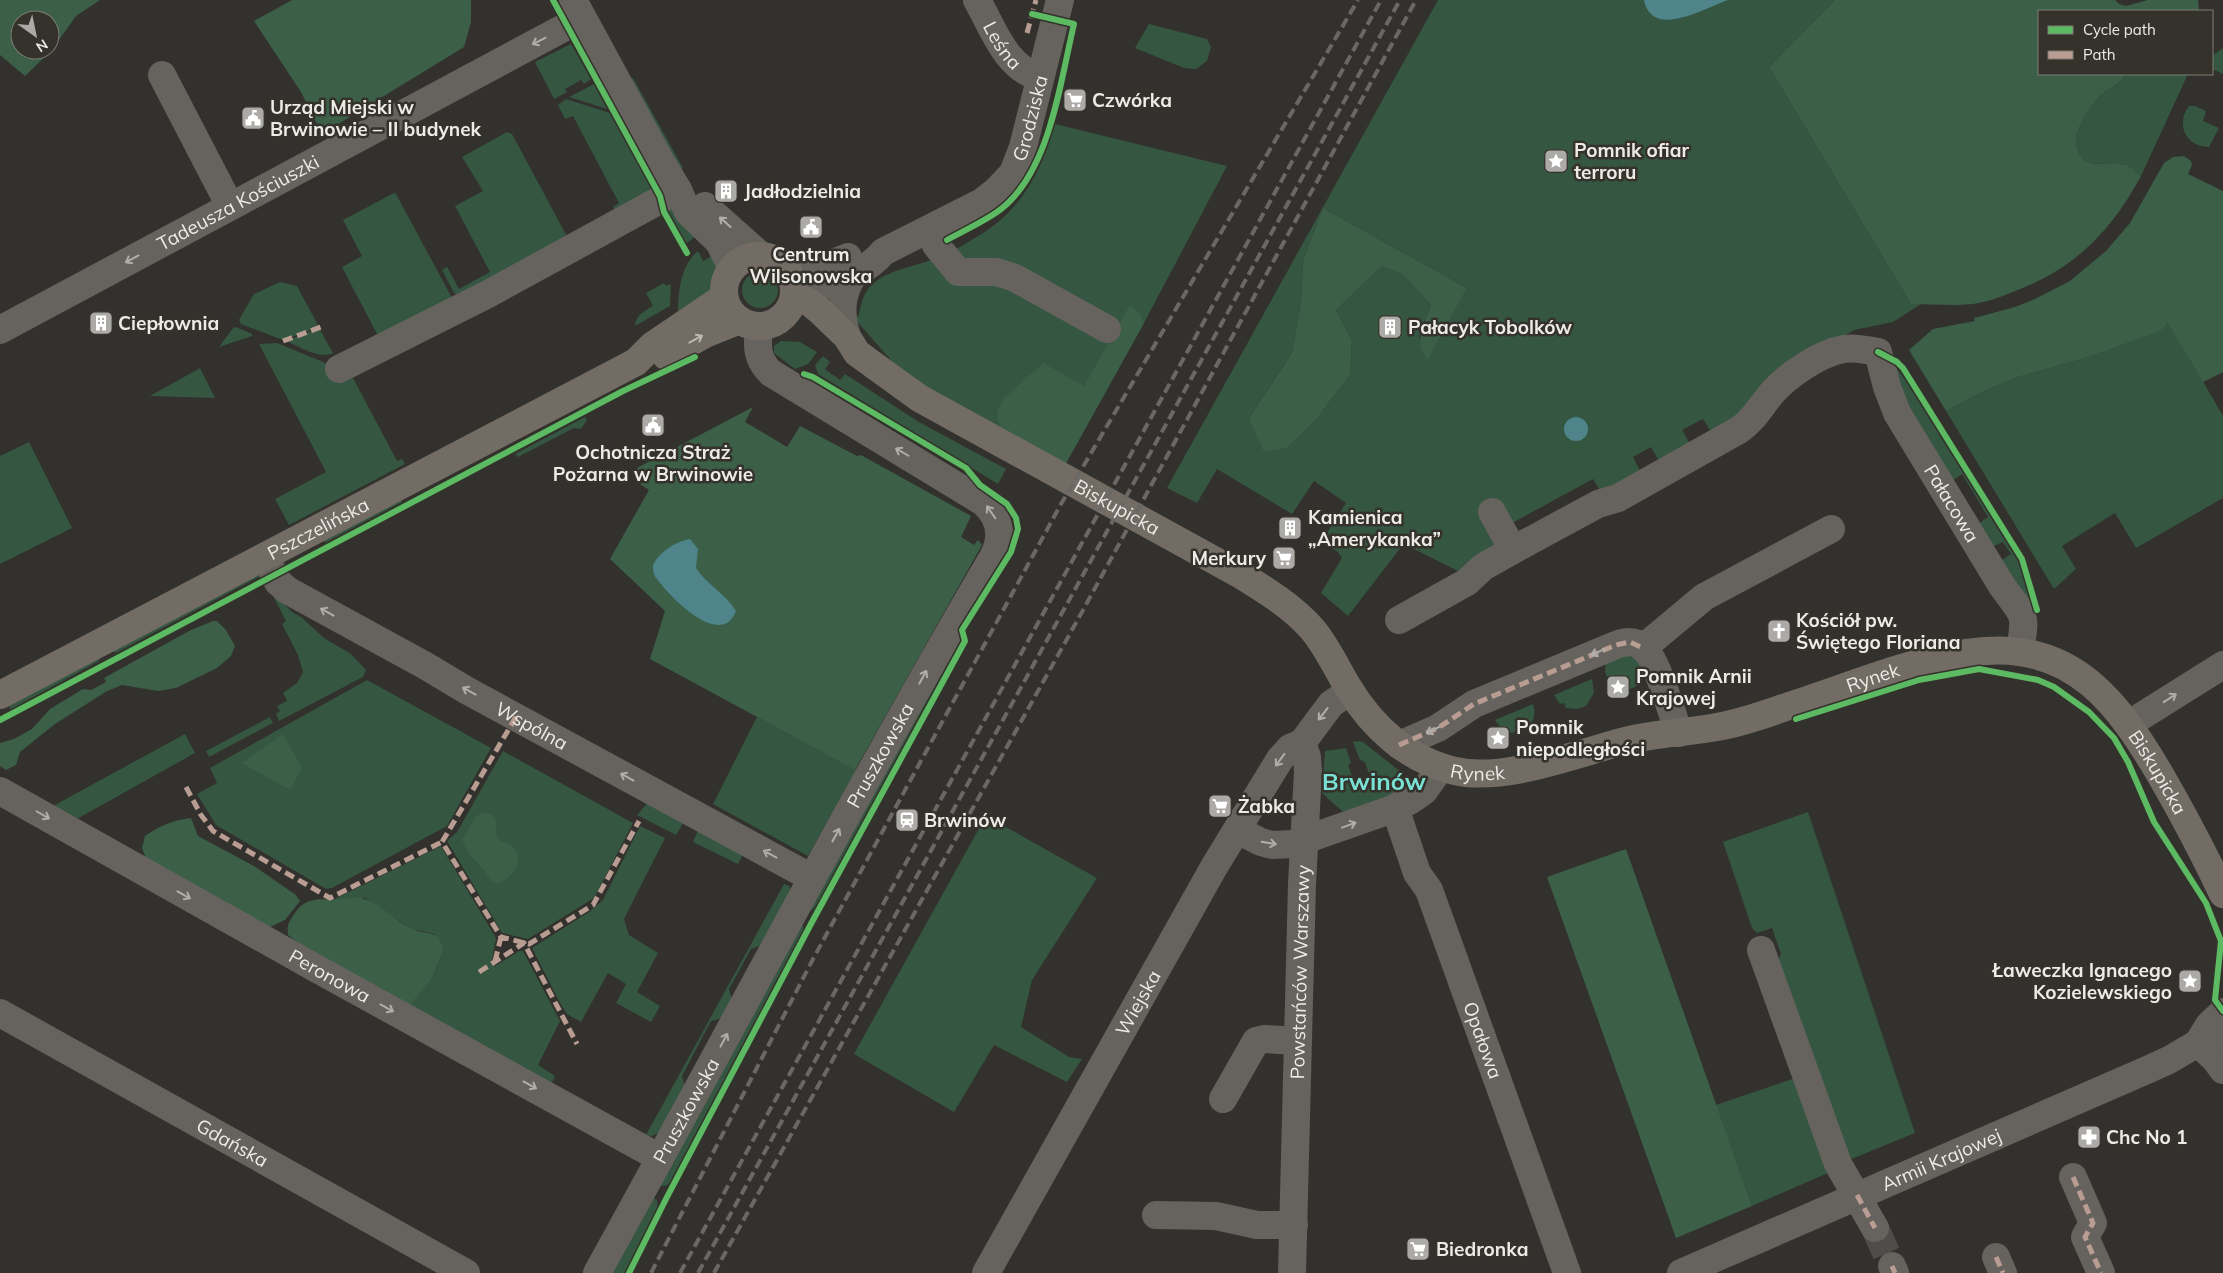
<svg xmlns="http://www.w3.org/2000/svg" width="2223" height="1273" font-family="Mulish,sans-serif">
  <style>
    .green { fill: #355640; fill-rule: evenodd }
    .forest { fill: #3c5f48; fill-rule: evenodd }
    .water { fill: #4e848a }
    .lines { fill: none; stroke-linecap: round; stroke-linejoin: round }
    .minor-tunnel { stroke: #4e4d49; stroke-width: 28; stroke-dasharray: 28 14; stroke-linecap: butt }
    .minor { stroke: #66635e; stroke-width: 28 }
    .major { stroke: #726c65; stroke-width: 28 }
    .rail { stroke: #6a6864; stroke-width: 4; stroke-dasharray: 10 5; stroke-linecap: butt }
    .quiet { stroke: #b99d93; stroke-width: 5; stroke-dasharray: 10 5; stroke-linecap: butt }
    .cycleway-casing { stroke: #34322b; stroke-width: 9 }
    .cycleway { stroke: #5cba63; stroke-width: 6 }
    .oneway { stroke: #b0aea9 }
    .oneway2 { stroke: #bcb8b3 }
    .labels { text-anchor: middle; stroke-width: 5; stroke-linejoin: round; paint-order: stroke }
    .street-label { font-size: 19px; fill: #edebe7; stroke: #34322b }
    .poi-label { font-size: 19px; font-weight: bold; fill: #edebe7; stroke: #34322b; text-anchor: start }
    .district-label { font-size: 24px; font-weight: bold; fill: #78e1d3; stroke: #34322b }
  </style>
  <rect width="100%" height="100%" fill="#32312d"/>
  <path class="green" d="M1438,0H1835L1769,67L1911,304H1921L1893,322L1854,330L1826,347L1713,435L1703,419L1682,430L1690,444L1659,461L1651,447L1633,457L1640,471L1601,492L1593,479L1514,522L1508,523L1495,540L1494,546L1466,575L1408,546L1405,542L1348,616L1321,593L1342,558L1338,552L1321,542L1346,503L1314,481L1292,514L1217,469L1197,503L1167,488ZM1323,208L1467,288L1427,358L1419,336L1431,305L1403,275L1382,266L1336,310L1352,340L1350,375L1315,421L1286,447L1249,418L1292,353L1301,302L1303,260Z
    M1149,24L1207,39L1211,47L1207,61L1196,69L1184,68L1135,48Z
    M571,44L591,79L584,84L581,80L565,89L567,92L554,99L535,62Z
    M2223,48V74L2212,69V56Z
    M2126,74H2188L2141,176C2136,172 2132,167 2126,165C2107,161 2080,173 2076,142C2075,130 2091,104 2100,96C2110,87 2119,85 2126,74Z
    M633,78L683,168L679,170L631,79Z
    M594,84L607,109L569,97Z
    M566,99L610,113L657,198L619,219L613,207L619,203L573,116L565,119L558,105Z
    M2189,106H2195L2206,111L2203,121L2219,128L2209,147C2186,147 2175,124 2189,106Z
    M1055,124L1227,166L1144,323L1065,465L941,397L897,367L854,318L859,315C861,303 864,290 875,282C893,268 919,266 939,257C954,251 969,242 983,233C1024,207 1042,168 1055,124Z
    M507,132L512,134L571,244L466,300L454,293L442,270L447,267L459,289L490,272L455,206L483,191L462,157Z
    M394,193L396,194L451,296L449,301L378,336L342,267L362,256L343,220Z
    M669,203L700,233L687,243L683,240L665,206Z
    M698,251L703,261L714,255C725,291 703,299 678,315C678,293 680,266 698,251Z
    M742 290a18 18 0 1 1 36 0a18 18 0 1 1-36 0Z
    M280,282L297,286L319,327L283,340L241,324L239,320L254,294Z
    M664,283L666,286L671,284L670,306L635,326C636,315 644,311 653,306L646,293Z
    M2169,323L2223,416V498L2136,548L2115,513L2062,546L2076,569L2054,589L1946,411L1984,391L2018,377L2082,359Z
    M236,327L252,334V336L219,347L233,328Z
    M319,328L333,353C320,360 298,346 286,341Z
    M781,341L800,342L817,352L808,364L795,369L774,353V346Z
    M277,343L328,364H334L342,382L353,378L397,461L402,459L405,464L289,525L275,499L326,472L259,344Z
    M823,356L830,362L825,369L840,380L845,374L919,422L1006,469L998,484L818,374L815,365Z
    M1894,365L1905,379L2018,561L2033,605L2029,606L2000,561L2011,554L2003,542L1992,547L1978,524L1988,517L1962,474L1952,481L1913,425Z
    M200,368L215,398L150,396Z
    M585,417L587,420L581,429L574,428L518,457L515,454Z
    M29,442L72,528L0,564V456Z
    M400,497L402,502L325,543V540Z
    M255,576H260L116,653L112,651Z
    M269,588L292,612L301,617L324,638L351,654L366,670L363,677L279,721L276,714L280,711L277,706L287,701L283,693L297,683L303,672L298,655L282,624L286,621Z
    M960,637L961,640L816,908L809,911Z
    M1634,650L1645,676C1641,684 1636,688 1626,690L1622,680L1611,684L1605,672L1606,662Z
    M100,656L99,661L10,710L9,703Z
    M1592,679L1594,693L1586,706L1577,709L1566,708L1564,703L1560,704L1554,695Z
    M367,680L491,748L447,826L332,888L326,889L216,825L197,794L217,783L210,768Z
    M1533,704C1539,722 1525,736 1507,732L1505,727L1501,728L1495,720Z
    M270,717L273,723L209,757L206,751Z
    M757,717L856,770L808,856L713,804Z
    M185,734L195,753L75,820L53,806Z
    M1359,741L1363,742L1401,772L1404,782L1396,794L1344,813L1322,793L1325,751L1346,748L1351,763L1348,765L1354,782L1370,777L1365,762L1360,760L1353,742Z
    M503,751L633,823L594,898L528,939L502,933L447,841L457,832Z
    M649,801L685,820L676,835L637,815Z
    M1808,812L1915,1133L1844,1162L1775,966L1781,954L1772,928L1757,933L1752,928L1723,842Z
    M986,816L1097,878L1032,980L1021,1027L1069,1057L1082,1059L1067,1082L994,1045L954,1112L854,1054Z
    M640,826L665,838L624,919L629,935L658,953L637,992L660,1006L651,1022L616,1003L626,984L608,973L581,1022L567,1014L560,1003L532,948L589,912L603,900Z
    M699,828L745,850L738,864L693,842Z
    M441,846L496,938L492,960L495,966L519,951H523L560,1021L538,1065L555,1076L552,1083L406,1006L433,976L444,949L434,934L412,929L365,898L331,901Z
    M784,884L789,886L791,890L761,945L751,949L729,989L732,1000L722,1018L711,1021L682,1076L685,1087L660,1132L652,1136L646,1135Z
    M802,924L804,929L803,934L671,1183L665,1186H660L682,1131L692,1128L796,936L793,926Z
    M1795,1078L1828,1173L1752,1206L1716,1105Z
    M650,1195L657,1200L658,1209L626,1273H606Z"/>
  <path class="forest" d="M0,0H100L76,16L51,51L25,76L0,55ZM20,20H50V50H20Z
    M292,0H471V22L464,47L322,134L301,92L254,21Z
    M1835,0H2115L2119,4L2126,6L2148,0H2198L2199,11H2039V74H2126C2119,85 2110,87 2100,96C2091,104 2075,130 2076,142C2080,173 2107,161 2126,165C2132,167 2136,172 2141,176C2110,233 2074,269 2013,292C2000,297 1987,302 1973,304C1953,306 1931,304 1911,304L1769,67Z
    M2184,156L2191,161L2192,165L2188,174L2223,191V372L2203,382L2168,323L2160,331L2082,359L2018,377L1984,391L1946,411L1909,350L1933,329L1975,321L1974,318L2015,307L2035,299L2070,281L2106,251L2130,223L2164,163L2173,157Z
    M1323,208L1467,288L1428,359C1412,344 1425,321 1431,305L1403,275L1382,266L1336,310L1352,340L1350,375L1315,421L1286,448L1264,452L1249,418L1292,353L1301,302L1303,260Z
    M1130,305L1140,314L1144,323L1065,465L999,429L1000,426L997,412L1004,398L1043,363L1084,386Z
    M753,407L745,422L787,447L800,426L857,456L861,455L971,516L961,537L974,545L978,540L982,545L855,770L650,659L665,611L610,559L649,490L640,484L644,482L637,468Z
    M213,621H217L226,630L235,646L231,656L217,668L176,688L158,691L122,685L107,691L55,724L20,752L16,765L6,770L0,766V743L14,739L32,729L50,709L83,689L91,690L106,682L104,678L189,631Z
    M283,734L302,768L290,790L242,763Z
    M485,812L492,814L497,821C496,828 494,835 500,840C505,845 513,843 516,851C523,866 509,880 496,884C488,879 487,873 480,866C472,856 466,852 462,839L476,816Z
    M191,818L198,836L254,866L296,895L300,901L285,920L270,927L254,921L147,861L142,848L145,836C159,826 173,820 191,818Z
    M1626,849L1752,1206L1676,1238L1547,877Z
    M355,897C378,899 393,920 413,929C420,933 430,932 436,936C440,939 442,945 444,949L433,976L411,1004L406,1006L305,948L288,935C287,926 288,923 293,916C309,889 330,905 355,897Z"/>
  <path class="water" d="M1644,0H1728C1705,8 1652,40 1644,0Z
    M1564 429a12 12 0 1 1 24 0a12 12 0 1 1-24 0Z
    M690,539L698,549L696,568C707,585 726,594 736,611C721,650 670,597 657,579C653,575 653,570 653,565C660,551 675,542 690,539Z"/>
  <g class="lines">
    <path class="minor-tunnel" d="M1875,1228L1892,1266"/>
    <g class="minor">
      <path d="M573,0L660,160L678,190L688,212L719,242L732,268"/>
      <path id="s1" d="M977,0C993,28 1006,69 1040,77"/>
      <path d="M162,75L230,206"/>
      <path d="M705,206L760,255"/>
      <path d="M928,230L936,245L958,272H997L1015,278L1107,329"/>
      <path d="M786,268C806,276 830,264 848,257"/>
      <path id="s2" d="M794,297C824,285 863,277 883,252L982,202L996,191L1013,173L1023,147L1060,0"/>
      <path id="s3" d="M0,330L582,18"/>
      <path d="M847,337C840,314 840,293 855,273"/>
      <path d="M339,369L490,293L678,190"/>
      <path d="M1492,512L1513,550"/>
      <path id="s4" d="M265,557L278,582L287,590L426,666L466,690L812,878"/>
      <path id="s5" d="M1399,620L1467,582L1483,567L1513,550L1598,504L1618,498L1739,430C1754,420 1761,406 1772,393C1788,375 1820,353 1844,349C1854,347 1868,350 1878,352L1887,387L1897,413L2002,586C2026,619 2026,611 2020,652"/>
      <path d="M1643,648L1704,597L1831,529"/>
      <path d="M2129,724L2223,665"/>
      <path d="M1302,743L1331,704L1350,691"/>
      <path d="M1399,745L1438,728L1474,704L1616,645C1623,642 1631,641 1639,644C1657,654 1671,713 1679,733"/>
      <path id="s6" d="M0,791L319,970L660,1158"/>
      <path id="s7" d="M1395,808L1417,873L1429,890L1567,1273"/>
      <path d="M1237,830L1261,842L1272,845L1293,844L1390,810L1411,800L1424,791L1441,767"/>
      <path d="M1761,950L1838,1164L1875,1228"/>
      <path id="s8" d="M0,1013L466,1273"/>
      <path d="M2198,1043L2209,1025L2223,1012"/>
      <path d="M2198,1043L2215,1059L2223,1070"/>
      <path d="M1223,1099L1256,1041L1264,1039L1298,1041"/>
      <path d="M2073,1177L2093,1223L2085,1237L2101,1273"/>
      <path d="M1156,1215L1216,1216L1257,1225H1294"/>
      <path d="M1996,1257L2003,1273"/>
      <path d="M1892,1266L1895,1273"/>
      <path id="s9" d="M597,1273C729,1035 855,792 993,557C1004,537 1000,517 983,502L771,373C756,359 757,345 759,326"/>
      <path id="s10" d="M986,1273L1214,867L1280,759L1290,748L1302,743"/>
      <path id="s11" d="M1292,1273L1302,884L1308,771L1307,757L1302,743"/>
      <path id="s12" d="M1681,1273L2147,1070L2169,1060L2198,1043L2223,1035"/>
    </g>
    <g class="major">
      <circle cx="759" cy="291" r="35"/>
      <path id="s13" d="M794,297L809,302L819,310L847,337L857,353L919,398L1241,575C1267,591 1293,607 1313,630C1327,647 1337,669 1348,687C1372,727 1408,760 1455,771C1503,782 1573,755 1621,742C1650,734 1681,733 1711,728C1738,724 1766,714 1792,705C1855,685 1919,656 1985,651C2076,644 2120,706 2161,776C2183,814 2204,854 2223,894"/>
      <path d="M666,356L705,334L740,320"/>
      <path id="s14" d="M0,695L636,362L653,345L724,297"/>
    </g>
    <path class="rail" d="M651,1273L813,959L1061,504L1358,0
      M680,1273L1381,0
      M698,1273L1400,0
      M714,1273L1082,612L1416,0"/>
    <path class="quiet" d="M1027,33L1036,0
      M283,341L321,327
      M516,717L442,842L501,937L529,944L593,905L639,821
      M1399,745L1438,728L1474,704L1616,645L1630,642L1643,648
      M186,787L201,815L213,831L330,898L442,842
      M495,961L501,937
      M479,972L524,943L577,1044
      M2073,1177L2093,1223L2085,1237L2101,1273
      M1857,1195L1875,1228
      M1996,1257L2003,1273
      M1892,1266L1895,1273"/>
    <g class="cycleway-casing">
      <path id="cycleway" d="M553,0L660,196L664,212L687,253
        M947,240C963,231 981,223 997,212C1050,175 1060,82 1074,24L1032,14
        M1878,352L1897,362L1903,368L2022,559L2037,610
        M1796,719L1919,680L1979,669L2038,680L2054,687L2089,712L2114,738L2128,762L2154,822L2206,903L2221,941L2215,1000L2223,1011
        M0,720L623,391L695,357
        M629,1273L667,1197L812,922L965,641L962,630L1011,552L1018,529L1016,518L1007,504L980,485L966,468L813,377L804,374"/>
    </g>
    <use href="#cycleway" class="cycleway"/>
  </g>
  <defs><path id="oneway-shaft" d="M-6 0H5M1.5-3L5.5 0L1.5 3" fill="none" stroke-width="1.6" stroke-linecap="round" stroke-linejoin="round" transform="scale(1.25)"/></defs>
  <g class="oneway">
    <use href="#oneway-shaft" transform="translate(539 41) rotate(153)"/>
    <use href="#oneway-shaft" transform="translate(725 222) rotate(-138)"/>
    <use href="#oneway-shaft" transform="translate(132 259) rotate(152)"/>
    <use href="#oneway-shaft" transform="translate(902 452) rotate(-150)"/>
    <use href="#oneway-shaft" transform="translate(991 512) rotate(-125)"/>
    <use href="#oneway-shaft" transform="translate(327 612) rotate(-151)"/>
    <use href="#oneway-shaft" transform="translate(1598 652) rotate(157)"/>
    <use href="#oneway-shaft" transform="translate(923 677) rotate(-61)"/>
    <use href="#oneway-shaft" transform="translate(469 691) rotate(-151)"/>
    <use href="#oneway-shaft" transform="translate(2170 698) rotate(-33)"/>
    <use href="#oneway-shaft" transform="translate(1323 714) rotate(128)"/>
    <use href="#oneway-shaft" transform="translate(1433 730) rotate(154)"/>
    <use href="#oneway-shaft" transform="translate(1280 760) rotate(126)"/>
    <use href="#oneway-shaft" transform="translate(627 777) rotate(-151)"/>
    <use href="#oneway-shaft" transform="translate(43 815) rotate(30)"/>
    <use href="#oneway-shaft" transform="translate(1349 825) rotate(-20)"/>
    <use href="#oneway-shaft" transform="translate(836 835) rotate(-61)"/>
    <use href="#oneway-shaft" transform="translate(1269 843) rotate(10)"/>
    <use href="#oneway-shaft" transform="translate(770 854) rotate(-152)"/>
    <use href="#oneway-shaft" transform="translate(184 895) rotate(29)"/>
    <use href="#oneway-shaft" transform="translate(387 1008) rotate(29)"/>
    <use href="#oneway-shaft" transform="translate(724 1040) rotate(-62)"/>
    <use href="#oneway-shaft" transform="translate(530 1085) rotate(29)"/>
  </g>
  <use class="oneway2" href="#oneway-shaft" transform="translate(696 339) rotate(-29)"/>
  <defs>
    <g id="supermarket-square" transform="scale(1.25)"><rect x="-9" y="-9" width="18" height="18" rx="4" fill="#acaaa6" stroke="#34322b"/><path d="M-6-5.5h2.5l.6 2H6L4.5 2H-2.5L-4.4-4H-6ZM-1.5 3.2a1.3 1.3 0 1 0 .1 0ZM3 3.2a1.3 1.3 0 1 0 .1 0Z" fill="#fff"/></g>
    <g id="civic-square" transform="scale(1.25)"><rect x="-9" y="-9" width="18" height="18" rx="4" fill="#acaaa6" stroke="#34322b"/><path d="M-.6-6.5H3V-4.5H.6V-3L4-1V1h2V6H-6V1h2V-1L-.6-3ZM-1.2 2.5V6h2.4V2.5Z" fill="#fff"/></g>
    <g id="sight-square" transform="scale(1.25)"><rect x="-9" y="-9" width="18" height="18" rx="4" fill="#acaaa6" stroke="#34322b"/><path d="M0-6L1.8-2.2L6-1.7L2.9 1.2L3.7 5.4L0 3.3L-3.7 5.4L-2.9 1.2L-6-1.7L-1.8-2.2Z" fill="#fff"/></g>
    <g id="building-square" transform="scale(1.25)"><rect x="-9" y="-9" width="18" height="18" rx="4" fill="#acaaa6" stroke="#34322b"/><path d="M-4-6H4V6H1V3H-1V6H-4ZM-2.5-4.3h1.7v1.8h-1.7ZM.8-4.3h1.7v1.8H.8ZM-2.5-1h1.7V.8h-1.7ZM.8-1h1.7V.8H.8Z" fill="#fff"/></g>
    <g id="church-square" transform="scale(1.25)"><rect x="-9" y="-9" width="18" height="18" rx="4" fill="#acaaa6" stroke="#34322b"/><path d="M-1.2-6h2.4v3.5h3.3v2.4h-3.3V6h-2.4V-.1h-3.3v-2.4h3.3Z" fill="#fff"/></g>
    <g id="station-square" transform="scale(1.25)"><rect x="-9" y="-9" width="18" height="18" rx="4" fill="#acaaa6" stroke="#34322b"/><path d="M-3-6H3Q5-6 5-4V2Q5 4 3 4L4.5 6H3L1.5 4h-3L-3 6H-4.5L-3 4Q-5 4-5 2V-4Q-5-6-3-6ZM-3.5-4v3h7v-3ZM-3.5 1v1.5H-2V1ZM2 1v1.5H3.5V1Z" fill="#fff"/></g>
    <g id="pharmacy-square" transform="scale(1.25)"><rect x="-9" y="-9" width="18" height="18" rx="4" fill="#acaaa6" stroke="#34322b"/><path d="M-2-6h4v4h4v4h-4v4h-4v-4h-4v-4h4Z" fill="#fff"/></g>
  </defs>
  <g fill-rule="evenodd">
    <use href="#supermarket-square" x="1075" y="100"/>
    <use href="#civic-square" x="253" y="118"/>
    <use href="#sight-square" x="1556" y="161"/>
    <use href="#building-square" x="726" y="191"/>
    <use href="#civic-square" x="811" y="227"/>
    <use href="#building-square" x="101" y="323"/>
    <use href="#building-square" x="1390" y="327"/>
    <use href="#civic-square" x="653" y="425"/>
    <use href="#building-square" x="1290" y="528"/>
    <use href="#supermarket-square" x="1284" y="558"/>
    <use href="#church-square" x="1779" y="631"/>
    <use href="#sight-square" x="1618" y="687"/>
    <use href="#sight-square" x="1498" y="738"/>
    <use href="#supermarket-square" x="1220" y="806"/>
    <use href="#station-square" x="907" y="820"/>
    <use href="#sight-square" x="2190" y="981"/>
    <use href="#pharmacy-square" x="2089" y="1137"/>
    <use href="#supermarket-square" x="1418" y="1249"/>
  </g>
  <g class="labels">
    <g class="street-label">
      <text dy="7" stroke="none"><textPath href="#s1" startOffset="52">Leśna</textPath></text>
      <text dy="7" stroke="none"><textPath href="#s2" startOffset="312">Grodziska</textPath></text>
      <text dy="7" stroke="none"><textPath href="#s3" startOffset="270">Tadeusza Kościuszki</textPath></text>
      <text dy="7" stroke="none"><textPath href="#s5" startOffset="730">Pałacowa</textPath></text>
      <text dy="7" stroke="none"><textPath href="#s13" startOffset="389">Biskupicka</textPath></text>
      <text dy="7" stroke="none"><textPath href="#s14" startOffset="359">Pszczelińska</textPath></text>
      <text dy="7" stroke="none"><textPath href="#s13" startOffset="1259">Rynek</textPath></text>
      <text dy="7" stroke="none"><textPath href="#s4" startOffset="320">Wspólna</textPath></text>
      <text dy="7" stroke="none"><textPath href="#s9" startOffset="590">Pruszkowska</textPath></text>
      <text dy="7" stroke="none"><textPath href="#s13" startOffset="851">Rynek</textPath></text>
      <text dy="7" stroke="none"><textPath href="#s13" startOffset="1600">Biskupicka</textPath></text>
      <text dy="7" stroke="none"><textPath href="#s11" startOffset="301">Powstańców Warszawy</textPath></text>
      <text dy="7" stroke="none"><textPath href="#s6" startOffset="378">Peronowa</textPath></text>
      <text dy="7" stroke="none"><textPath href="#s10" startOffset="310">Wiejska</textPath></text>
      <text dy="7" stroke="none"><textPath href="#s7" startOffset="249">Opałowa</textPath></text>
      <text dy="7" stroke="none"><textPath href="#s9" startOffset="185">Pruszkowska</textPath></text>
      <text dy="7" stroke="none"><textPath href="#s8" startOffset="266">Gdańska</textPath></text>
      <text dy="7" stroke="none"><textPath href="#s12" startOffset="284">Armii Krajowej</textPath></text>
    </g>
    <g class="poi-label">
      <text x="1092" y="107">Czwórka</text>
      <text x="270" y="114">Urząd Miejski w<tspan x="270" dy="22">Brwinowie – II budynek</tspan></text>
      <text x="1574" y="157">Pomnik ofiar<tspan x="1574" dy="22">terroru</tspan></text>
      <text x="744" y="198">Jadłodzielnia</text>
      <text x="811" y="261" text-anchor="middle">Centrum<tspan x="811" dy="22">Wilsonowska</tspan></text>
      <text x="118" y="330">Ciepłownia</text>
      <text x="1408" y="334">Pałacyk Tobolków</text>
      <text x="653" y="459" text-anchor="middle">Ochotnicza Straż<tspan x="653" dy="22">Pożarna w Brwinowie</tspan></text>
      <text x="1308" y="524">Kamienica<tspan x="1308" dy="22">„Amerykanka”</tspan></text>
      <text x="1266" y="565" text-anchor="end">Merkury</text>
      <text x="1796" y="627">Kościół pw.<tspan x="1796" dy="22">Świętego Floriana</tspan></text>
      <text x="1636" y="683">Pomnik Arnii<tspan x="1636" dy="22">Krajowej</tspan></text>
      <text x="1516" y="734">Pomnik<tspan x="1516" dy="22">niepodległości</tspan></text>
      <text x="1238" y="813">Żabka</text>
      <text x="924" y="827">Brwinów</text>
      <text x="2172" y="977" text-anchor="end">Ławeczka Ignacego<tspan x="2172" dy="22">Kozielewskiego</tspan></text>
      <text x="2106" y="1144">Chc No 1</text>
      <text x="1436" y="1256">Biedronka</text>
    </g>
    <g class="district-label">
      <text x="1374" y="790">Brwinów</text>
    </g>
  </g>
  <rect x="2038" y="10" width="175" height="65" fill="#34322b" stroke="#7e7c76"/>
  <rect x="2048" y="26" width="25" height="8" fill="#5cba63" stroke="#7e7c76"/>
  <text x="2083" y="35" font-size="15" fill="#edebe7">Cycle path</text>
  <rect x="2048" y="51" width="25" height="8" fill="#b99d93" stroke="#7e7c76"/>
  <text x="2083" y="60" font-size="15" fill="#edebe7">Path</text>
  <g transform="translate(35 35) rotate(147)"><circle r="24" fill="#34322b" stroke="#7e7c76"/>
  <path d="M0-4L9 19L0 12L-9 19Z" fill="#acaaa6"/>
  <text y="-8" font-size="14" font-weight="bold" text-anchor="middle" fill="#edebe7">N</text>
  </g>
</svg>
